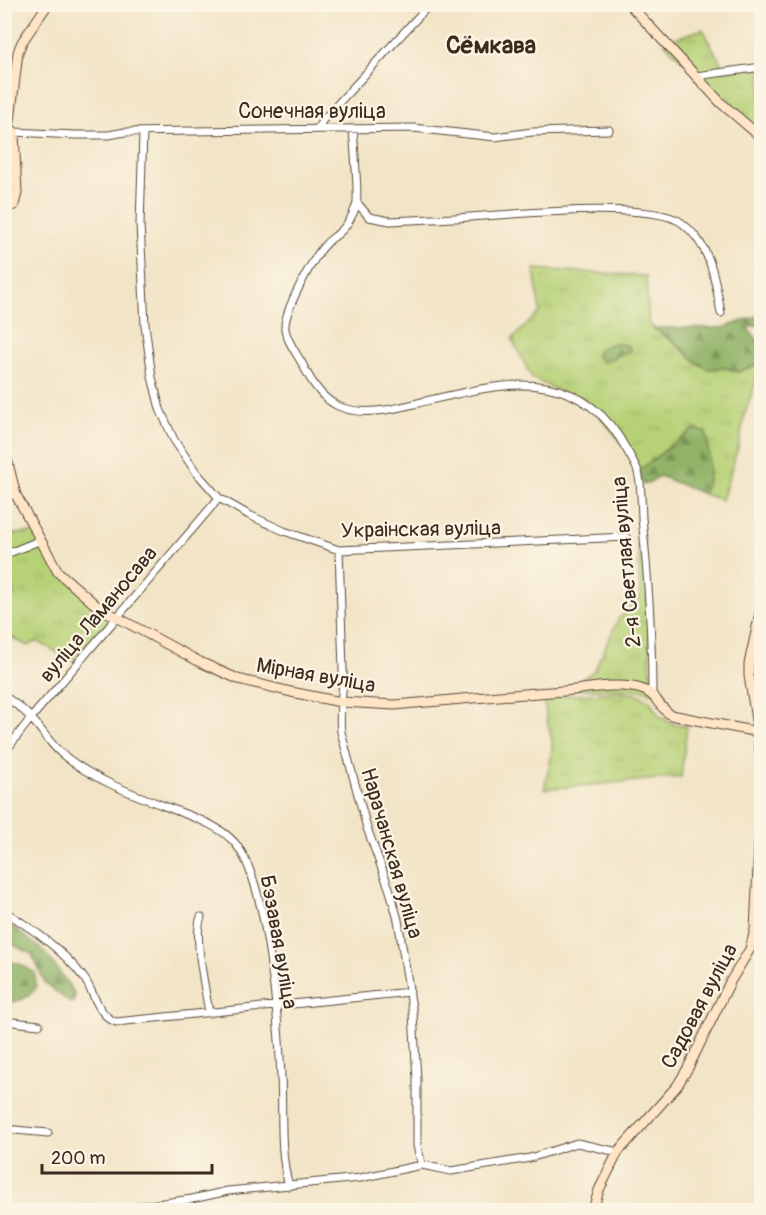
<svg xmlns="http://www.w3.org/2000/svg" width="766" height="1215" font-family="Pangolin,sans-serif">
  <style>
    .grass { fill: url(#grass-tufts); stroke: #797e4a; stroke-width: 1.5 }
    .forest { fill: url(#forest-firs); stroke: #666e43; stroke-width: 1.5 }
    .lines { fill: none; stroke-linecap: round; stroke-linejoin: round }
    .street-casing { stroke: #564637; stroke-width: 9 }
    .secondary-casing { stroke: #564637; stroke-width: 11 }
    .street { stroke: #fff; stroke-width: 7 }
    .secondary { stroke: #ffe4c6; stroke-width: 9 }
    .labels { text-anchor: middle; stroke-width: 4.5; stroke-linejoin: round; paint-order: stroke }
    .street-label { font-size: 21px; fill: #3b2a1e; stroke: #fcf5e5 }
    .quarter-label { font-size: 24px; font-weight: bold; fill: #3b2a1e; stroke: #fcf5e5 }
  </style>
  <defs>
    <pattern id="grass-tufts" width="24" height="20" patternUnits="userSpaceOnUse" patternTransform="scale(1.5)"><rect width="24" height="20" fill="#b7d177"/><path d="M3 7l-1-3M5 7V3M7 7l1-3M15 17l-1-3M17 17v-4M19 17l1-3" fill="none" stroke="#9eb466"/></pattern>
    <pattern id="forest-firs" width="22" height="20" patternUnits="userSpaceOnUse" patternTransform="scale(1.5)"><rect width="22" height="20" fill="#91b368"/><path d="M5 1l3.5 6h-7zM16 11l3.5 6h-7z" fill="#789255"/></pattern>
  </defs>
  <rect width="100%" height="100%" fill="#fcf5e5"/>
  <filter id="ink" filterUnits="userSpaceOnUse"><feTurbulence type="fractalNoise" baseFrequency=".0167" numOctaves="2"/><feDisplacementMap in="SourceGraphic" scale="12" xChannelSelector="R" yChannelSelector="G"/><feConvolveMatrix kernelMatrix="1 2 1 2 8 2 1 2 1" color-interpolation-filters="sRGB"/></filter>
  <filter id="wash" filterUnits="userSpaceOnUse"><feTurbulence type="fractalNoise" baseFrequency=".008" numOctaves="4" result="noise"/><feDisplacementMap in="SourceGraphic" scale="24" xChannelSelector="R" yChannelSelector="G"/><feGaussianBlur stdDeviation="1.35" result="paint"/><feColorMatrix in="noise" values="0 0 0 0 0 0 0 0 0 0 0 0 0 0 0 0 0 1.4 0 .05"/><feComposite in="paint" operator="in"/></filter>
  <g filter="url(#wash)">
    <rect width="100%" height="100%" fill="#f2e4c6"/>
    <path class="grass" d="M703,29L725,71L761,67V138L664,42Z
      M534,269L646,276L649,324L707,369L726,368L738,372L761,363V368L745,413L739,444L722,500L703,494C713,474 709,453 705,432L669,446L653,461L638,471L625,447L594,409L532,378L512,339L540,312Z
      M37,532L59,572L116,617L73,661L37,641L28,646L5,634L4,608L15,595L5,572V535Z
      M644,536L652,694L645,690L577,689L580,680L594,671L619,618C629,613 631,602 640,596L638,537Z
      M618,692L640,695L650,701L659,716L673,724L687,726L681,777L544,789C547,774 555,751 551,736C547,723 545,711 544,697Z"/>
    <path class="forest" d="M757,316L759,325L747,328L758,340L761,363L738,372L726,368L707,369L696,362L676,343L653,328H723Z
      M614,343L629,346L630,350L626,354C616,354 612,361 602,362L596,355L598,349Z
      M694,429L706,432C709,453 713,474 703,494L660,476L644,485L638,471Z
      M4,920L45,952L75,994L74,1002L70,1003L45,983L32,954L5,941Z
      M5,961L20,964L35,973L36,988C27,998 18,1004 5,1001Z"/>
  </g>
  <g filter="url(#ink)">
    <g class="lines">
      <g class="street-casing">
        <path id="street" d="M696,76L762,67
          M318,128L322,121L430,4
          M353,130C354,142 359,200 356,206C353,214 349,223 343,229C338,235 331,238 326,244C314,256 283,312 285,329C287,343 299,356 305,369C312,383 323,399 338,406C363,417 393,409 418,403C491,386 569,361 619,437C625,447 632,458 637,469C642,482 641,503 642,518C648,576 652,636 652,694
          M14,132L75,135H109L125,132L413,128L495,137L532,132L609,130
          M143,132L140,224L145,325L152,377L160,409L174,440L196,472L219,498L249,515L284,531L339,550L626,537
          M358,204L369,217L390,221C411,220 433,219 454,218C498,216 650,199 682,223C711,245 715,279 721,313
          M4,495H16
          M339,550L343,669C344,691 338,711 341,732L367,828L390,891L398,920L413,1014L417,1079V1146L422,1165
          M4,555L41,540
          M4,696C13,702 22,708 29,716C41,728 49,743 62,754C96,782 139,796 180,812C199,819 221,827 235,843C268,882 279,1024 281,1077C283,1113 279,1152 289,1186
          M4,753L31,718L219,498
          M4,911C34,930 62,949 84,978C94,992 98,1016 116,1022L410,992
          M201,917C193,935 206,992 209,1013
          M4,1021L39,1025
          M4,1129L48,1133
          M136,1207L192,1199L228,1191L360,1178L422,1165L451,1171L530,1158L577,1143L618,1152"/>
      </g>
      <g class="secondary-casing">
        <path id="secondary" d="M629,4L721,103L762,138
          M4,128L10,121L18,52L22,42L48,4
          M4,209L14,205L17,193L14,132L8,125
          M4,447L16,495L58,572L98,607L200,662L238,679L291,692L341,702L395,705C451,700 507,695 564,691C586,689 620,682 641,689C656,693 659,708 671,715L758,732
          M762,604L749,664V676L758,732L762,773
          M593,1210L599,1190L618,1152L677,1086L688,1068L730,982L750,949L755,930L762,783"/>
      </g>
      <use href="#street" class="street"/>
      <use href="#secondary" class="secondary"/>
    </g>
  </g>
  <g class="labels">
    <g class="street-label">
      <text x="312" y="118">Сонечная вуліца</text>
      <text transform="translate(421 529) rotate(-1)" y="7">Украінская вуліца</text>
      <text transform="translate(626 562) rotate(-95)" y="7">2-я Светлая вуліца</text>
      <text transform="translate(98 614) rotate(-50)" y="7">вуліца Ламаносава</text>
      <text transform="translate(316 675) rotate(10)" y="7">Мірная вуліца</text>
      <text transform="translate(392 853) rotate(74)" y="7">Нарачанская вуліца</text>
      <text transform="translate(279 942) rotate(80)" y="7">Бэзавая вуліца</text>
      <text transform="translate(699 1006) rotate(-62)" y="7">Садовая вуліца</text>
    </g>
    <g class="quarter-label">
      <text x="491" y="53">Сёмкава</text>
    </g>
  </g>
  <rect width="766" height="1215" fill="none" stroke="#fcf5e5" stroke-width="24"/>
  <path d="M42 1164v9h170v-9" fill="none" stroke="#3b2a1e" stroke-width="3"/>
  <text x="51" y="1164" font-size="18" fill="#3b2a1e" stroke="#fcf5e5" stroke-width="4.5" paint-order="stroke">200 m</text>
</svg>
